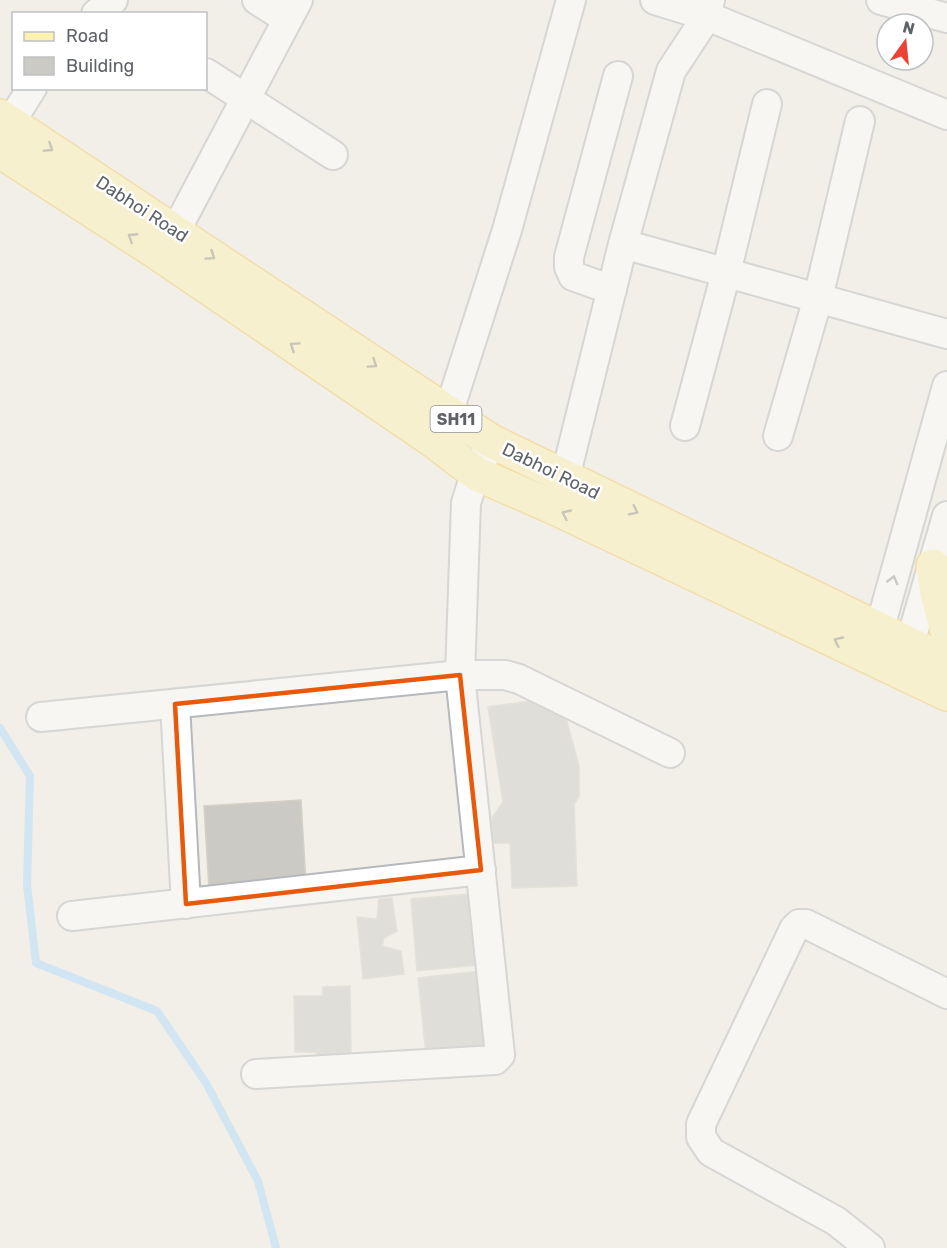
<svg xmlns="http://www.w3.org/2000/svg" width="947" height="1248" font-family="Rubik,sans-serif">
  <style>
    .lines { fill: none; stroke-linecap: round; stroke-linejoin: round }
    .stream { stroke: #aadaff; stroke-width: 8 }
    .building { fill: #cccac5; stroke: #d6d1c6; stroke-width: 1.5 }
    .minor-casing { stroke: #b5b8bc; stroke-width: 32 }
    .major-casing { stroke: #f2c960; stroke-width: 36 }
    .minor { stroke: #fff; stroke-width: 28 }
    .major { stroke: #fff2af; stroke-width: 33 }
    .oneway { stroke: #979581 }
    .oneway2 { stroke: #979a9d }
    .marked { fill: none; stroke: #e8590c; stroke-width: 4.5; stroke-linejoin: round }
    .labels { text-anchor: middle; stroke-width: 5; stroke-linejoin: round; paint-order: stroke }
    .shield { fill: #fff; stroke: #8f9295; stroke-width: 1.5 }
    .shield-label { font-size: 16px; font-weight: bold; fill: #5f6368 }
    .street-label { font-size: 18px; fill: #5f6368; stroke: #fff }
  </style>
  <rect width="100%" height="100%" fill="#f1efe8"/>
  <g class="lines">
    <path class="stream" d="M0,728L30,776L27,885L36,963L157,1011L206,1083L258,1181L276,1248"/>
  </g>
  <path class="building" d="M537,700L566,718L579,766V797L574,804L577,886L512,888L510,843H493L492,818L503,802L488,707Z
    M301,800L306,884L209,889L204,806Z
    M469,894L476,965L417,971L411,899Z
    M392,898L397,931L384,938L382,946L401,951L404,974L363,979L357,917L377,919L379,899Z
    M480,971L488,1047L426,1054L418,978Z
    M350,986L351,1056L318,1058L316,1052H295L294,996H323V987Z"/>
  <g class="lines">
    <g class="minor-casing">
      <path id="minor" d="M257,0L287,19
        M655,0L707,16L947,115
        M881,0L947,18
        M96,14L113,0
        M206,73L333,155
        M10,123L32,88
        M623,244L947,334
        M162,250L175,232L298,0
        M612,290L573,276L569,267V257L618,76
        M448,414L507,230L571,0
        M685,426L726,273L767,104
        M778,436L818,298L860,121
        M565,478L623,244L671,71L707,16L710,0
        M874,649L947,386
        M904,664L947,516
        M175,704L186,904
        M41,717L460,675L466,503L471,487L491,441
        M72,916L481,870
        M256,1074L495,1060L500,1055L460,675H505L519,679L670,753
        M870,1248L836,1221L711,1152L701,1137V1124L794,929L799,924H806L947,994"/>
    </g>
    <g class="major-casing">
      <path id="major" d="M0,116L491,441L947,662
        M0,151L159,254L431,439L477,474L555,508L947,694
        M933,566L937,594L947,630"/>
    </g>
    <use href="#minor" class="minor"/>
    <use href="#major" class="major"/>
  </g>
  <defs><path id="oneway-chevron" d="M-2-3.5L2.5 0L-2 3.5" fill="none" stroke-width="1.6" stroke-linecap="round" stroke-linejoin="round" transform="scale(1.5)"/></defs>
  <g class="oneway">
    <use href="#oneway-chevron" transform="translate(49 148) rotate(33)"/>
    <use href="#oneway-chevron" transform="translate(132 237) rotate(-147)"/>
    <use href="#oneway-chevron" transform="translate(211 256) rotate(34)"/>
    <use href="#oneway-chevron" transform="translate(294 346) rotate(-146)"/>
    <use href="#oneway-chevron" transform="translate(373 364) rotate(34)"/>
    <use href="#oneway-chevron" transform="translate(634 511) rotate(26)"/>
    <use href="#oneway-chevron" transform="translate(566 514) rotate(-155)"/>
    <use href="#oneway-chevron" transform="translate(838 641) rotate(-155)"/>
  </g>
  <use class="oneway2" href="#oneway-chevron" transform="translate(893 580) rotate(-75)"/>
  <path d="M0 0H947V1248H0ZM460,675L481,870L186,904L175,704Z" fill="#f1efe8" fill-opacity=".55" fill-rule="evenodd"/>
  <path class="marked" d="M460,675L481,870L186,904L175,704Z"/>
  <g class="labels">
    <rect class="shield" x="430.5" y="406" width="51" height="26" rx="4.5"/>
    <g class="shield-label">
      <text x="456" y="425">SH11</text>
    </g>
    <g class="street-label">
      <text transform="translate(142 209) rotate(33)" y="6">Dabhoi Road</text>
      <text transform="translate(551 471) rotate(26)" y="6">Dabhoi Road</text>
    </g>
  </g>
  <rect x="12" y="12" width="195" height="78" fill="#ffffff" stroke="#bfc1c3" stroke-width="1.5"/>
  <rect x="24" y="32" width="30" height="9" fill="#fff2af" stroke="#bfc1c3" stroke-width="1.5"/>
  <text x="66" y="42" font-size="18" fill="#5f6368">Road</text>
  <rect x="24" y="57" width="30" height="18" fill="#cccac5" stroke="#bfc1c3" stroke-width="1.5"/>
  <text x="66" y="72" font-size="18" fill="#5f6368">Building</text>
  <g transform="translate(905 42) rotate(15)"><circle r="28" fill="#ffffff" stroke="#bfc1c3" stroke-width="1.5"/>
  <path d="M0-4.5L10 22L0 15L-10 22Z" fill="#ea4335"/>
  <text y="-9" font-size="16" font-weight="bold" text-anchor="middle" fill="#5f6368">N</text>
  </g>
</svg>
